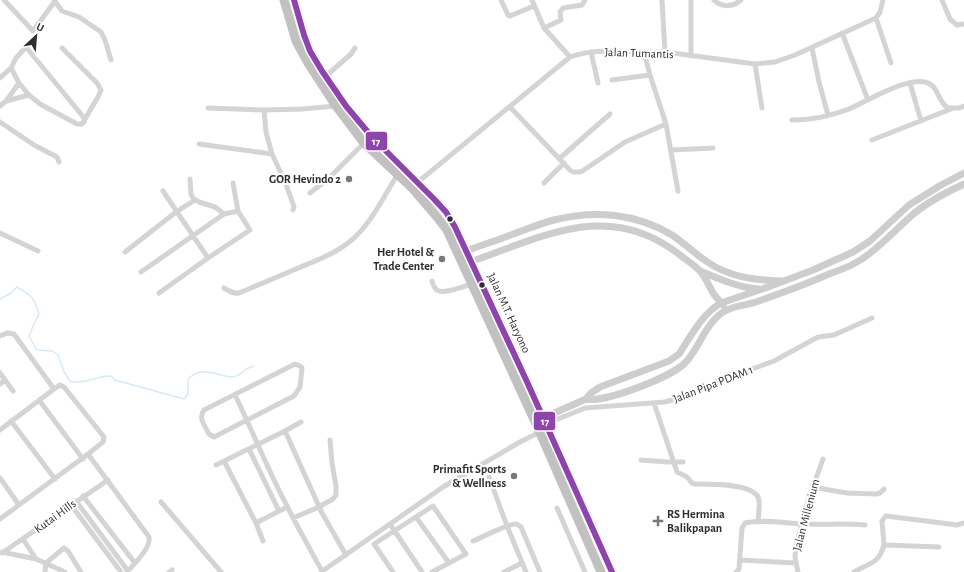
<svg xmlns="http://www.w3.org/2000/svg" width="964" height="572" font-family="'Alegreya Sans',sans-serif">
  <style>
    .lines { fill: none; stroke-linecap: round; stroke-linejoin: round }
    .stream { stroke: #d7eaf4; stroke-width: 1.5 }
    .street { stroke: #d4d4d4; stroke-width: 5 }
    .secondary { stroke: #cdcdcd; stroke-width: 7 }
    .highway { stroke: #c1c1c1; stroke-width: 9 }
    .bus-1-casing { stroke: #fff; stroke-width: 9 }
    .bus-1 { stroke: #8e44ad; stroke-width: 6 }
    .poi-dot { fill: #787878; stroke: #fff; stroke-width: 1.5 }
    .bus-dot { fill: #2f2f2f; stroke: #fff; stroke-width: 1.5 }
    .labels { text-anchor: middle; stroke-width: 4; stroke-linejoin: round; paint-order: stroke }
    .street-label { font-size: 12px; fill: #2f2f2f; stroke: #fff }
    .poi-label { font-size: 12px; font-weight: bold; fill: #2f2f2f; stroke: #fff; text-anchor: end }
    .line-badge { stroke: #fff; stroke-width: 1.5 }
    .badge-label { font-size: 11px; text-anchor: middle; font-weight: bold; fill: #fff }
  </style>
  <rect width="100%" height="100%" fill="#fff"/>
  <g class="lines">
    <path class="stream" d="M0,299L11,293L17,287C32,296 34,297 39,314L33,326L29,336L37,350L52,351L58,355L64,372L70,381C85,385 97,375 111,376L115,380L184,399L188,394V379C204,364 216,377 234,377C239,376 241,373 245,370C247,368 251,367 254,366"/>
    <path class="street" d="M4,0L33,31L55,1
      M54,0L62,11L79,17L101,32L105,40L111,60
      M501,0L508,15L510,16L534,6
      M532,0L544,28L570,57
      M662,0L665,52
      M714,0C722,8 733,7 741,0
      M942,0L950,19L957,25L964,24
      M876,18L891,63
      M544,28L561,20L560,12L563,8L582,5L585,0
      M842,33L868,100
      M62,48L97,83L101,90L98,97L85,119
      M812,48L819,82L828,115
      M591,52L598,83
      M691,56V0
      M755,64L762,108
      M326,76L351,54L355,48
      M0,78L11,68
      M612,80L650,75
      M910,83L921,121
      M6,101L29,95
      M0,106L6,101L19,83L11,68L16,58L26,47L85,119L84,122L82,124H77L40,104L29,95L19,83
      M510,107L570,170L573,172H581L625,142L666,124L650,75L644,52
      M208,108L264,110L302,109L336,106
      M264,110L266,132L272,154L286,184L294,207L293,210
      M792,120C811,120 831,116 849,109C866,102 912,73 930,84C939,89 938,102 948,108H959L964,106
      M0,122L34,145L57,157L59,162
      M666,124L678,191
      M872,140L951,109
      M199,144L272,154
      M672,150L713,148
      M560,158L610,114
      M190,179L191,194L193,198L199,202L215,207L224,214
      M418,182L570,57C601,46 633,54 665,52L755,64L775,62L795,55L876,18L880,12L883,0
      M233,183L238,211
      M544,183L564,163
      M310,193L328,179L364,143
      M0,233L38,251
      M125,252L176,212L195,200
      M141,272L224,214L238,211L250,230L208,258L163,191
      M432,281C433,284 434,288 437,290C443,295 465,286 472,284
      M224,288C229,291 233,294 239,293C258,285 277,277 296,269C317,260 341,252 357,235C374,218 385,194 398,174
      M159,293L208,258
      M0,336L7,333L14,334L54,389L60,385L64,387L104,437L103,442L88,454L149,537C151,548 134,564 127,572
      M295,364L300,366L302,368L300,387L294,396L214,437L209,434C205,426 198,418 204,410Z
      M0,373L13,391
      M0,384L5,380
      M235,395C253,432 268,470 287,506C298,528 310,549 322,571
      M39,400L83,459
      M654,403L677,472L687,477L692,483L694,484C708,484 751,483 758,497C761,503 758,515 758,522
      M11,421L55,479
      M546,424L585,408L665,402L695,393L729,375L755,368L774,361L818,337L834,335L872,318
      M0,430L54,389
      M285,431L301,422
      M249,449L279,511
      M641,460L667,462H683
      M224,461L256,523L287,507
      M216,465L285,431L322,513L346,555
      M489,477L507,526L526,572
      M0,478L19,505
      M812,487L847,493L876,494L880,493L884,489
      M83,496L135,563
      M76,501L128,571
      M161,502L221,572
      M71,505L121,572
      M557,508L585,572
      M416,517L449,563
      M293,518L319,507L333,499L336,495V486L332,463L330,440
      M0,519L88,454
      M256,523L263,541
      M390,524L422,572
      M23,539L36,559
      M473,541C481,538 509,523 516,524C518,524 519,526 521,527L540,572
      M884,545L882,521L886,516L942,523L957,525L964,523
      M2,552L36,559L65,572
      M2,553L108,480
      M740,560L796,563
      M45,572L46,563L64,548L68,551L81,572
      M169,572L172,570
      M321,572L443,487L520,442L540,432
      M393,572L374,544L433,506L466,554L432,572
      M504,572L522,563
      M736,572L739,569L742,528L745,523C764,519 783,523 802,524C823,525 844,523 865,525
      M798,572L795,557L796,546L809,498L823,459
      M854,572C869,563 879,564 884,545L939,547"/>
    <path class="secondary" d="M462,253C477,246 493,242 508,236C523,231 538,224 554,220C594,210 636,213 672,235C684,243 694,253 706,261C728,277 754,280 781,281
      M467,263C541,238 608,198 680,255C686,260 693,264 699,270C705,276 709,286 713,293C716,298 720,301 723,305
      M700,271C719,279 737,287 758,289
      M586,399C605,403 672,377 686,362C699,348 708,318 727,310C735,306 744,305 753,303C779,294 804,285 829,274C840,270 852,266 862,259C880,247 894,231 910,217C925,203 945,193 964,184
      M543,418L586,399L591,393L600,387L669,361L679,354C691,336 702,314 721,303L768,287L813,270L853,252L870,241L909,205L941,185L964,173"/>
    <path class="highway" d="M284,0L296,41L308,63L336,106L364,143L412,188L437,217L447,230L537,426L601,572
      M294,0L304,35L310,51L322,71L346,106L372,137L434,199L446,212L455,227L528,384L612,572"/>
    <g class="bus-1-casing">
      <path id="bus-1" d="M294,0L304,35L310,51L322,71L346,106L372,137L434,199L446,212L455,227L528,384L612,572"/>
    </g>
    <use href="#bus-1" class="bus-1"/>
  </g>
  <g class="poi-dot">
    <circle cx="349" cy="179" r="4"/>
    <circle cx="442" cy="259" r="4"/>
    <circle cx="514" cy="476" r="4"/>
    <path d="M656 515h4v4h4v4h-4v4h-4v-4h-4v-4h4z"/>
  </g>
  <g class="bus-dot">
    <circle cx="450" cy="219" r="3.5"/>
    <circle cx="482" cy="285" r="3.5"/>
  </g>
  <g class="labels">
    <g class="street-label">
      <text transform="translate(639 53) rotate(2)" y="4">Jalan Tumantis</text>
      <text transform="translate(509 313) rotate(65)" y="4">Jalan M.T. Haryono</text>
      <text transform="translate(713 384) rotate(-21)" y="4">Jalan Pipa PDAM 1</text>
      <text transform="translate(806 515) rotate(-75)" y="4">Jalan Millenium</text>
      <text transform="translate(55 516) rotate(-36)" y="4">Kutai Hills</text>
    </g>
    <g class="poi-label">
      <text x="341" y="183">GOR Hevindo 2</text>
      <text x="434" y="256">Her Hotel &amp;<tspan x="434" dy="14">Trade Center</tspan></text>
      <text x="506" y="473">Primafit Sports<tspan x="506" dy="14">&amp; Wellness</tspan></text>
      <text x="667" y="518" text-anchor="start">RS Hermina<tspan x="667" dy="14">Balikpapan</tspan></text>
    </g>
  </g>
  <g class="line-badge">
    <rect x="365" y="131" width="23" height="20" rx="4" fill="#8e44ad"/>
    <rect x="533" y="411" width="23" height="20" rx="4" fill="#8e44ad"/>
  </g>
  <g class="badge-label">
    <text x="376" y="145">17</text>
    <text x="545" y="425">17</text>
  </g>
  <g transform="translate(36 36) rotate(26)" stroke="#ffffff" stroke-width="3" paint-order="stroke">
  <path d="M0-3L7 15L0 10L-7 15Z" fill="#2f2f2f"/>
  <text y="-6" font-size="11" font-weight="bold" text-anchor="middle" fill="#2f2f2f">U</text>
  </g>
</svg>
